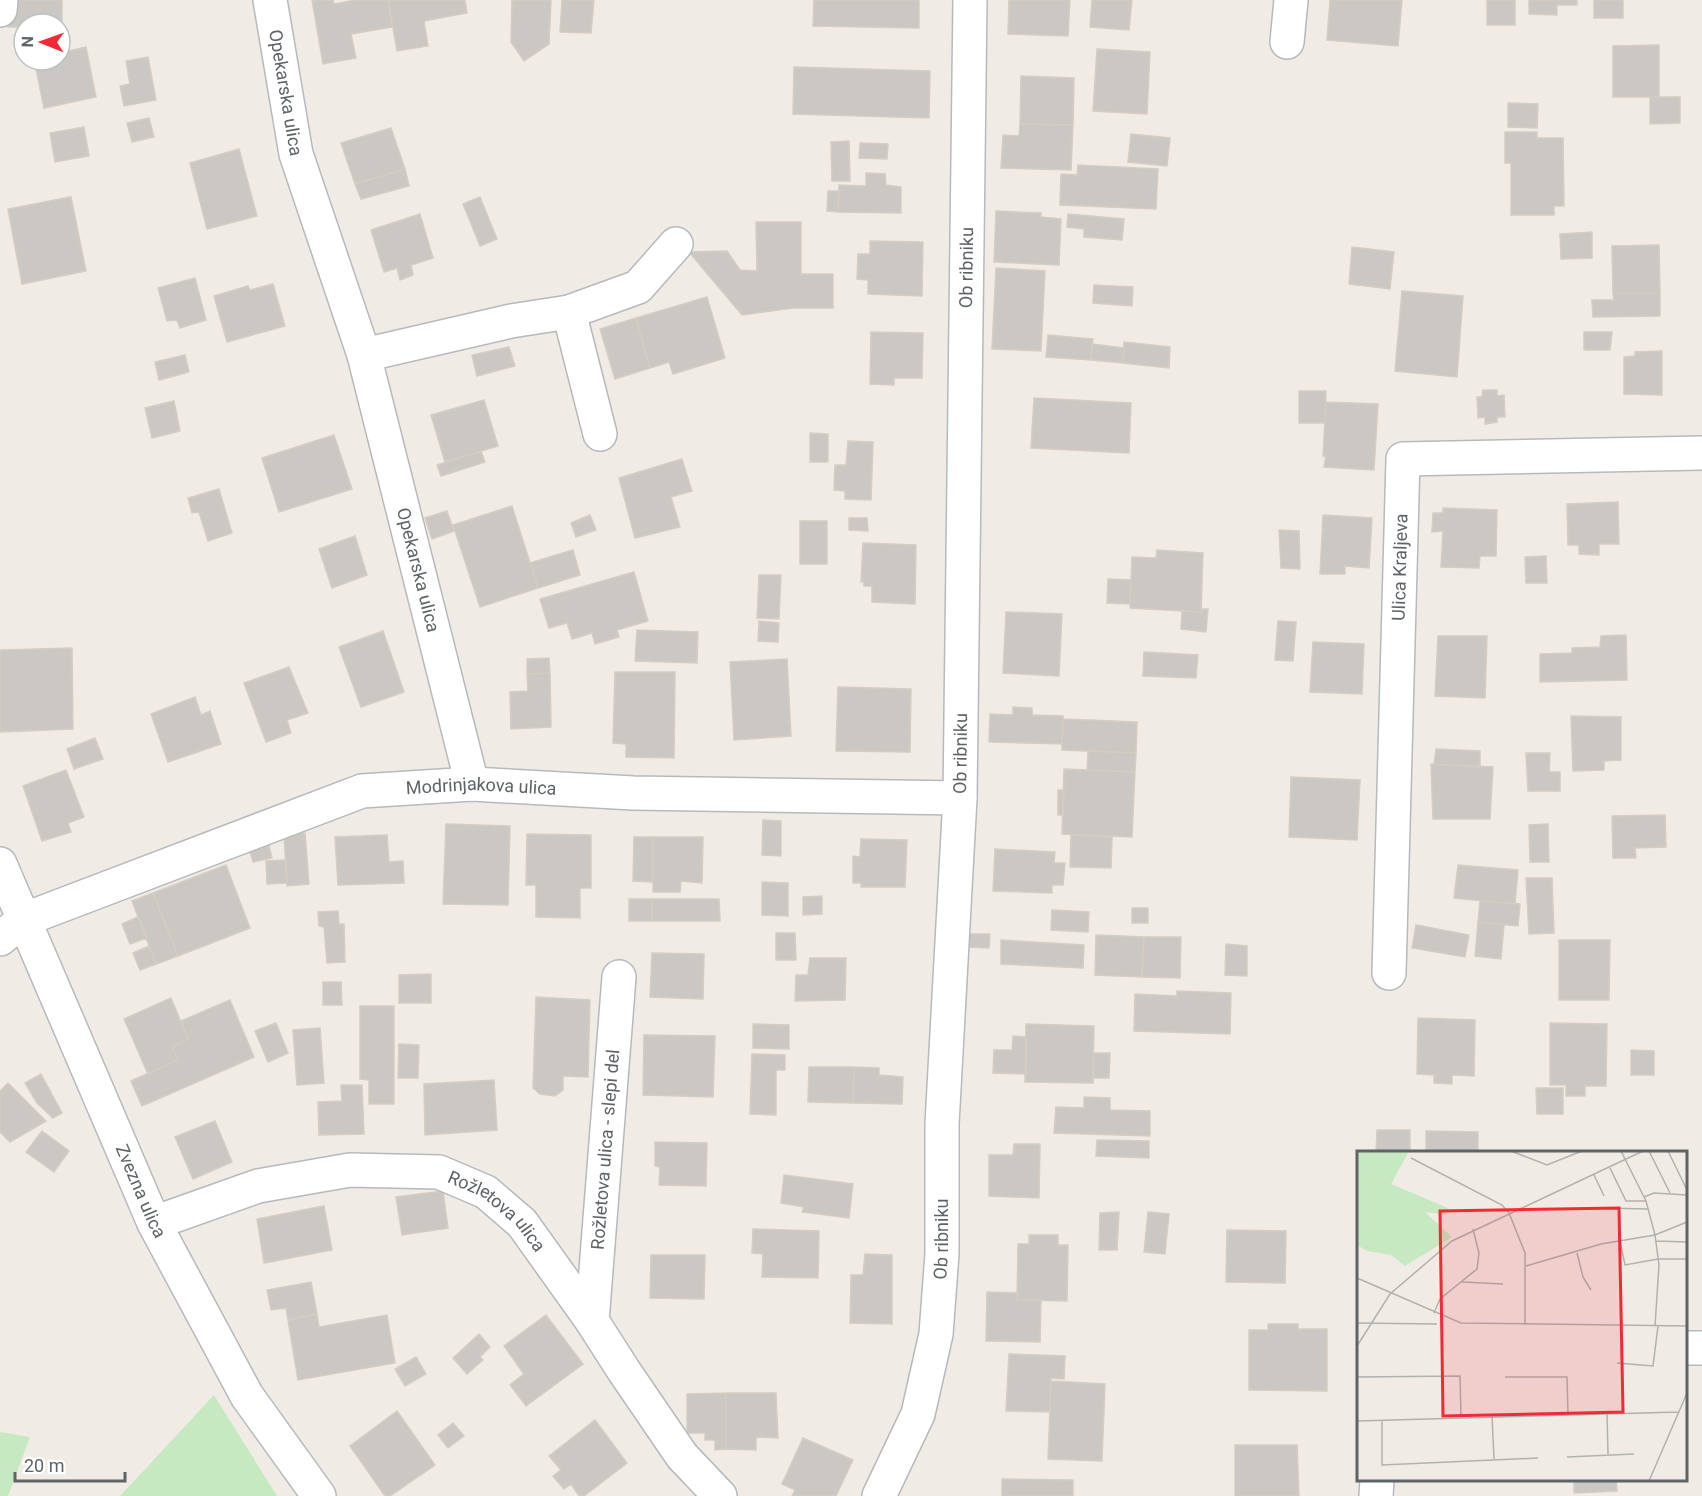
<svg xmlns="http://www.w3.org/2000/svg" width="1702" height="1496" font-family="Roboto,sans-serif">
  <style>
    .green { fill: #c6e9c1 }
    .building { fill: #cbc7c2; stroke: #d5cdc3; stroke-width: 1.5 }
    .lines { fill: none; stroke-linecap: round; stroke-linejoin: round }
    .street-casing { stroke: #b6b9bd; stroke-width: 36 }
    .street { stroke: #fff; stroke-width: 33 }
    .labels { text-anchor: middle; stroke-width: 5; stroke-linejoin: round; paint-order: stroke }
    .street-label { font-size: 18px; fill: #5d6367; stroke: #fff }
    .inset-road { fill: none; stroke: #b1b1af; stroke-width: 1.5 }
    .view { fill: #f22a36; fill-opacity: 0.15; stroke: #f22a36; stroke-width: 3 }
    .inset-edge { fill: none; stroke: #5d6367; stroke-width: 3 }
  </style>
  <rect width="100%" height="100%" fill="#f0ece5"/>
  <path class="green" d="M214,1395L277,1496H120Z
    M0,1432L30,1437L8,1496H0Z"/>
  <path class="building" d="M8,0H62V27L60,24H24V27H8Z
    M312,0H333L334,4L356,0H388L393,27L351,34L356,58L323,64Z
    M388,0H465L467,13L424,21L428,46L397,51Z
    M512,0H551L549,44L524,61L511,42Z
    M562,0H594L591,33L560,32Z
    M814,0H919V28L813,26Z
    M1009,0H1070L1068,36L1008,34Z
    M1092,0H1132L1129,30L1090,27Z
    M1330,0H1402L1398,46L1327,40Z
    M1487,0H1515V25H1487Z
    M1529,0H1577V5H1557V15L1529,14Z
    M1594,0H1623V18H1594Z
    M1659,45V97H1613V46Z
    M86,47L96,97L44,108L36,69L48,67L47,60H60V53Z
    M1097,49L1150,52L1147,114L1093,111Z
    M148,57L156,100L124,106L120,86L130,84L126,61Z
    M794,67L930,71L929,118L793,114Z
    M1021,76L1074,78L1073,125L1020,124Z
    M1650,97H1680V123L1650,124Z
    M1508,103L1538,104L1537,128L1508,127Z
    M149,118L154,137L132,142L127,123Z
    M1020,124L1073,125L1071,170L1001,168L1003,135L1019,136Z
    M84,127L89,156L55,162L50,133Z
    M391,128L405,169L355,184L341,143Z
    M1505,132H1537V138H1563L1564,206H1554V215H1511V163H1505Z
    M1131,134L1170,138L1167,166L1128,162Z
    M849,141L850,181H832L831,142Z
    M860,143L888,144L887,159L859,158Z
    M239,149L257,216L207,229L190,163Z
    M1078,165L1158,169L1156,209L1060,205L1061,174L1077,175Z
    M405,169L409,186L361,199L355,184Z
    M866,173L885,174L886,185L901,187V213L838,212L839,185L866,186Z
    M828,191H839L838,212L827,211Z
    M71,197L86,271L22,284L8,209Z
    M480,197L497,239L480,246L463,204Z
    M996,211L1041,213V217L1061,219L1059,265L994,262Z
    M420,214L433,258L411,265L413,275L400,280L397,268L384,272L371,230Z
    M1068,214L1124,219L1122,240L1084,237V229L1067,227Z
    M756,222H801V274H833V308H793L742,315L689,252L727,251L740,270L757,271Z
    M1592,232V258L1561,259L1560,234Z
    M870,241L923,242L922,296L868,294V280L857,279L858,254H870Z
    M1659,245L1660,293H1613L1612,246Z
    M1352,247L1394,252L1390,289L1349,284Z
    M996,268L1045,271L1041,351L992,349Z
    M195,278L206,320L180,328L177,320L167,321L158,288Z
    M273,284L285,326L227,342L214,296L248,286L250,290Z
    M1094,285L1133,287L1132,306L1093,303Z
    M1402,291L1463,296L1457,377L1395,371Z
    M1613,293H1660V316L1593,317L1592,300H1614Z
    M707,297L725,358L673,374L669,362L650,368L636,318Z
    M636,318L650,368L615,379L600,329Z
    M871,332L923,333L922,378H894V385L870,384Z
    M1584,332H1612L1610,350H1584Z
    M1048,335L1093,339L1091,360L1046,357Z
    M1124,342L1170,347L1169,368L1123,363Z
    M1092,344L1124,348L1123,363L1091,360Z
    M509,347L515,366L477,376L472,355Z
    M1662,351V395L1624,394V357L1635,356V352Z
    M185,355L189,372L159,380L155,362Z
    M1483,390H1497V396L1504,395L1505,417H1497V422L1485,424V417L1478,418L1477,397H1482Z
    M1299,391H1326L1325,423H1299Z
    M1034,398L1131,403L1129,453L1031,448Z
    M484,400L498,446L445,462L431,415Z
    M174,401L180,431L152,438L145,408Z
    M1326,402L1378,404L1374,470L1324,467L1326,456H1323Z
    M810,433L828,434V462H810Z
    M334,435L352,489L279,512L262,458Z
    M848,441L873,442L871,500L845,499V491L834,490L835,465H846Z
    M481,451L485,462L441,476L437,465Z
    M682,459L692,491L671,497L680,527L635,538L619,478Z
    M219,489L232,533L208,541L199,512L192,513L188,498Z
    M1618,502L1619,544H1599V555L1579,554V545H1568L1567,504Z
    M512,506L538,588L480,607L453,525Z
    M1443,508L1497,510L1496,556H1480L1479,568L1441,567L1443,531L1432,532L1433,513H1443Z
    M447,511L454,531L432,539L425,518Z
    M590,515L596,530L576,537L571,523Z
    M1323,515L1372,518L1369,568L1345,566V574H1320Z
    M849,518H867L868,531L849,530Z
    M800,521H827V564H800Z
    M1279,530L1299,531L1300,569L1281,568Z
    M355,536L367,575L332,588L319,549Z
    M863,543L916,545L915,604L872,602V586H864V582H861Z
    M573,550L580,575L538,588L530,563Z
    M1157,550L1203,553L1201,612L1130,608L1132,557L1156,558Z
    M1546,556L1547,583H1526L1525,557Z
    M634,572L648,621L617,630L619,637L595,644L592,633L572,639L567,623L549,628L540,599Z
    M759,575H781L779,619L757,618Z
    M1108,579L1131,580L1130,604L1107,603Z
    M1201,609H1208L1206,632L1181,629L1182,611L1201,612Z
    M1006,612L1062,614L1059,676L1003,673Z
    M759,621L779,623L778,642L758,641Z
    M1278,621L1296,622L1293,661L1275,660Z
    M637,630L698,632L697,663L635,661Z
    M383,631L404,692L361,707L339,647Z
    M1626,635L1627,680L1540,682V654L1572,653V648L1600,647L1601,636Z
    M1438,636H1487L1485,698L1435,696Z
    M1313,642L1364,644L1362,694L1310,692Z
    M72,648L73,729L0,732V650Z
    M1144,652L1198,655L1196,678L1143,676Z
    M549,658L550,673L527,674V659Z
    M787,659L791,736L734,740L730,662Z
    M289,667L308,713L287,720L291,733L266,742L244,683Z
    M615,672H675L674,758L626,757V744L613,743Z
    M550,673L551,727L511,729L510,692L528,691L527,674Z
    M838,687L911,689L910,752L836,751Z
    M195,697L201,715L210,711L221,744L168,762L151,714Z
    M1013,707L1032,708V715L1063,716L1062,744L989,742L990,714L1013,715Z
    M1571,716L1621,717V760L1604,761V770L1573,771Z
    M1063,719L1137,722L1136,753L1062,750Z
    M95,738L103,759L74,769L67,749Z
    M1436,749L1480,751V767L1434,764Z
    M1088,751L1136,753L1135,772L1087,770Z
    M1526,753H1550L1549,772H1560V791H1528Z
    M1431,764L1493,767L1490,819H1433Z
    M1064,769L1135,772L1132,837L1062,834Z
    M66,770L84,817L68,823L71,832L42,841L23,786Z
    M1291,777L1360,780L1357,840L1289,837Z
    M1058,790H1064L1063,815H1058Z
    M1665,815L1666,847L1635,848L1636,858H1613L1612,816Z
    M763,820L781,821V856L762,855Z
    M446,824L510,826L508,905L443,904Z
    M1548,824L1549,862H1530L1529,825Z
    M305,833L309,884L287,886L284,835Z
    M527,834L591,835V888H580V918L536,917V885H526Z
    M387,835L389,862L403,861L404,883L338,885L335,837Z
    M1071,835L1112,837L1111,868L1070,867Z
    M634,837H653L652,882L633,881Z
    M653,837H703L702,883L681,881L680,892H653Z
    M861,839L907,840L905,887H861V883H853V856L860,857Z
    M269,846L272,858L253,862L250,851Z
    M995,849L1055,852L1054,863H1065L1063,885H1052V893L993,891Z
    M286,860L287,883L267,884L266,861Z
    M226,865L250,928L178,956L153,893Z
    M1458,865L1518,870L1515,904L1454,898Z
    M1526,878H1552L1554,933L1529,934Z
    M762,882L788,883V916L762,915Z
    M153,893L178,956L156,964L132,901Z
    M822,896V914L803,915V897Z
    M629,899H652V921H629Z
    M652,899H719L720,921H652Z
    M1480,901L1520,904L1518,926L1478,922Z
    M1132,908H1148V923H1132Z
    M1052,910L1089,912L1088,932L1051,930Z
    M338,911L339,924H344L345,962L327,963L324,927L319,926L318,912Z
    M138,917L147,938L130,944L122,924Z
    M1478,922L1504,925L1501,959L1475,956Z
    M1416,925L1469,935L1465,957L1412,948Z
    M776,933H795L796,960H776Z
    M968,934H990L989,948L968,947Z
    M1096,935L1144,937L1142,977L1095,975Z
    M1144,937H1181L1180,978L1142,977Z
    M1001,940L1084,945L1083,968L1001,964Z
    M1559,940H1610L1609,1000H1559Z
    M1226,944L1247,946V976L1225,975Z
    M149,946L156,964L140,970L133,953Z
    M652,953L704,954L703,999L650,997Z
    M810,958H846L845,1000L795,1001L796,975H808Z
    M431,974V1003H399V975Z
    M323,982H341L342,1005H323Z
    M1177,991L1231,993L1230,1034L1134,1031L1135,994L1177,996Z
    M536,997L590,1000L588,1077L563,1076V1090L555,1096L540,1094L533,1088Z
    M171,998L188,1039L172,1047L178,1060L148,1074L124,1019Z
    M230,1000L254,1057L142,1106L131,1081L178,1060L172,1047L188,1039L181,1021Z
    M360,1006H394V1104H369V1080L360,1079Z
    M1418,1018L1475,1020L1474,1076L1452,1075V1084L1434,1083V1075L1417,1074Z
    M276,1023L288,1053L268,1062L255,1031Z
    M1550,1023L1607,1024L1606,1086H1585V1096H1566V1085H1550Z
    M753,1024L789,1025V1049L753,1048Z
    M1026,1024L1094,1026L1093,1083L1025,1082Z
    M320,1028L324,1083L297,1085L293,1030Z
    M644,1035L715,1036L713,1097L643,1095Z
    M1013,1036L1026,1037V1074L993,1073L994,1050H1012Z
    M399,1044L419,1045L418,1078H398Z
    M1631,1050L1654,1051V1075H1631Z
    M1094,1053H1110L1109,1078H1093Z
    M752,1054L785,1055V1070H776V1115L750,1114Z
    M809,1067H854L853,1103L808,1102Z
    M854,1067L879,1068V1075L903,1077L902,1104L853,1103Z
    M41,1074L62,1113L53,1118L37,1103L25,1083Z
    M494,1080L497,1130L425,1135L424,1084Z
    M8,1083L46,1121L10,1142L0,1132V1091Z
    M341,1085H362L364,1134L319,1135L318,1102L342,1101Z
    M1536,1088H1563V1114H1537Z
    M1084,1097L1110,1098V1110L1150,1111V1136L1054,1133L1056,1107L1084,1108Z
    M215,1121L232,1162L193,1179L175,1137Z
    M1377,1130H1410V1152H1376Z
    M42,1131L69,1151L54,1172L26,1152Z
    M1426,1131L1478,1132V1152H1426Z
    M1097,1140L1149,1141V1158L1096,1156Z
    M655,1142L707,1143L706,1186L659,1185L660,1167L655,1166Z
    M1014,1144H1040L1039,1198L989,1196V1155H1013Z
    M784,1175L853,1184L849,1218L802,1212L804,1207L781,1203Z
    M443,1191L448,1228L402,1235L396,1197Z
    M324,1206L332,1250L264,1263L257,1219Z
    M1119,1212L1117,1250H1099L1100,1213Z
    M1148,1212L1169,1214L1165,1254L1144,1252Z
    M753,1229L819,1231L818,1278L762,1277L763,1254L752,1253Z
    M1227,1230L1286,1231L1285,1283L1226,1282Z
    M1029,1235H1058V1245H1068L1067,1301L1017,1300L1018,1244H1029Z
    M865,1254L892,1255V1324L850,1323L851,1275H863Z
    M651,1255H705L704,1299L650,1298Z
    M311,1282L317,1314L288,1320L286,1308L271,1310L267,1290Z
    M987,1292L1018,1293L1017,1300H1041L1040,1342L986,1341Z
    M317,1314L319,1327L387,1315L395,1363L298,1380L288,1320Z
    M546,1315L583,1364L526,1406L510,1385L524,1374L504,1346Z
    M1268,1324H1298V1329H1327V1391L1249,1390V1330H1268Z
    M479,1334L490,1347L480,1357L483,1360L467,1374L453,1358Z
    M1009,1354L1065,1356L1064,1379L1051,1378L1050,1412L1006,1411Z
    M416,1357L426,1374L405,1386L395,1369Z
    M1051,1381L1105,1384L1102,1461L1048,1459Z
    M726,1393H776L778,1438L756,1437V1450L726,1449Z
    M726,1393V1449L715,1450V1440H705V1433H687V1394Z
    M397,1411L435,1465L390,1496H385L350,1446Z
    M595,1420L627,1463L584,1496H579L571,1484L564,1489L553,1476L561,1470L549,1456Z
    M453,1423L464,1436L448,1448L438,1435Z
    M803,1438L853,1460L836,1496H792L795,1490L782,1484Z
    M1235,1445H1297L1299,1496H1235Z
    M1002,1479L1073,1480V1496H1002Z
    M1574,1480H1616L1617,1491L1574,1493Z"/>
  <g class="lines">
    <g class="street-casing">
      <g id="street">
        <path id="s1" d="M270,0L296,154L364,355L472,784"/>
        <path d="M0,10L1,0"/>
        <path d="M1287,42L1291,0"/>
        <path d="M569,312L600,434"/>
        <path d="M364,355L511,321L569,312L638,287L676,244"/>
        <path id="s2" d="M0,864L154,1223L247,1396L319,1496"/>
        <path id="s3" d="M0,939L23,920L362,791L472,784L633,793L960,798"/>
        <path id="s4" d="M1389,973L1403,459L1702,453"/>
        <path id="s5" d="M154,1223L258,1186L350,1170L439,1172L486,1192L522,1223L592,1321L624,1371L682,1456L720,1496"/>
        <path id="s6" d="M592,1321L619,977"/>
        <path d="M1686,1348H1702"/>
        <path id="s7" d="M879,1496L918,1414L936,1334L942,1254V1124L960,798L970,0"/>
        <path d="M1376,1496L1377,1480"/>
      </g>
    </g>
    <use href="#street" class="street"/>
  </g>
  <g class="labels">
    <g class="street-label">
      <text dy="6" stroke="none"><textPath href="#s1" startOffset="94">Opekarska ulica</textPath></text>
      <text dy="6" stroke="none"><textPath href="#s7" startOffset="1240">Ob ribniku</textPath></text>
      <text dy="6" stroke="none"><textPath href="#s4" startOffset="406">Ulica Kraljeva</textPath></text>
      <text dy="6" stroke="none"><textPath href="#s1" startOffset="590">Opekarska ulica</textPath></text>
      <text dy="6" stroke="none"><textPath href="#s7" startOffset="754">Ob ribniku</textPath></text>
      <text dy="6" stroke="none"><textPath href="#s3" startOffset="512">Modrinjakova ulica</textPath></text>
      <text dy="6" stroke="none"><textPath href="#s6" startOffset="172">Rožletova ulica - slepi del</textPath></text>
      <text dy="6" stroke="none"><textPath href="#s2" startOffset="356">Zvezna ulica</textPath></text>
      <text dy="6" stroke="none"><textPath href="#s5" startOffset="364">Rožletova ulica</textPath></text>
      <text dy="6" stroke="none"><textPath href="#s7" startOffset="268">Ob ribniku</textPath></text>
    </g>
  </g>
  <g transform="translate(1357 1151)">
    <rect width="330" height="330" fill="#f0ece5"/>
    <path d="M0,0H52L34,33L91,57L90,64L68,61L95,86L48,115L34,104L10,100L0,94Z" fill="#c6e9c1"/>
    <path class="inset-road" d="M154,0L190,14L225,0M264,0L289,50L298,84L302,114L298,175M292,0L313,42M311,0L330,39M54,7L145,54L152,62L168,102V174M253,17L269,50H289M237,24L247,45M287,46L297,42L330,44M247,57L291,58M263,90L268,114L301,108H330M299,90L330,91M220,102L226,126L234,139M169,115L244,93L298,84L330,71M0,127L104,172L330,175M105,131L146,133M77,162L83,148L120,118L122,102L116,78M0,172L80,173M0,195L33,143L95,90L286,0M260,212L296,215L301,175M0,226L103,225L104,266M148,226H210L211,263M250,262L251,303M135,265L137,308M0,270L322,261M25,270V314L181,307M210,306L277,303M292,330L330,242"/>
    <path class="view" d="M262,57L266,261L86,265L83,60Z"/>
    <rect width="330" height="330" class="inset-edge"/>
  </g>
  <g transform="translate(42 42) rotate(271)"><circle r="28" fill="#ffffff" stroke="#bec1c2" stroke-width="1.5"/>
  <path d="M0-4.5L10 22L0 15L-10 22Z" fill="#f22a36"/>
  <text y="-9" font-size="16" font-weight="bold" text-anchor="middle" fill="#5d6367">N</text>
  </g>
  <path d="M15 1472v9h110v-9" fill="none" stroke="#5d6367" stroke-width="3"/>
  <text x="24" y="1472" font-size="18" fill="#5d6367" stroke="#ffffff" stroke-width="4.5" paint-order="stroke">20 m</text>
</svg>
